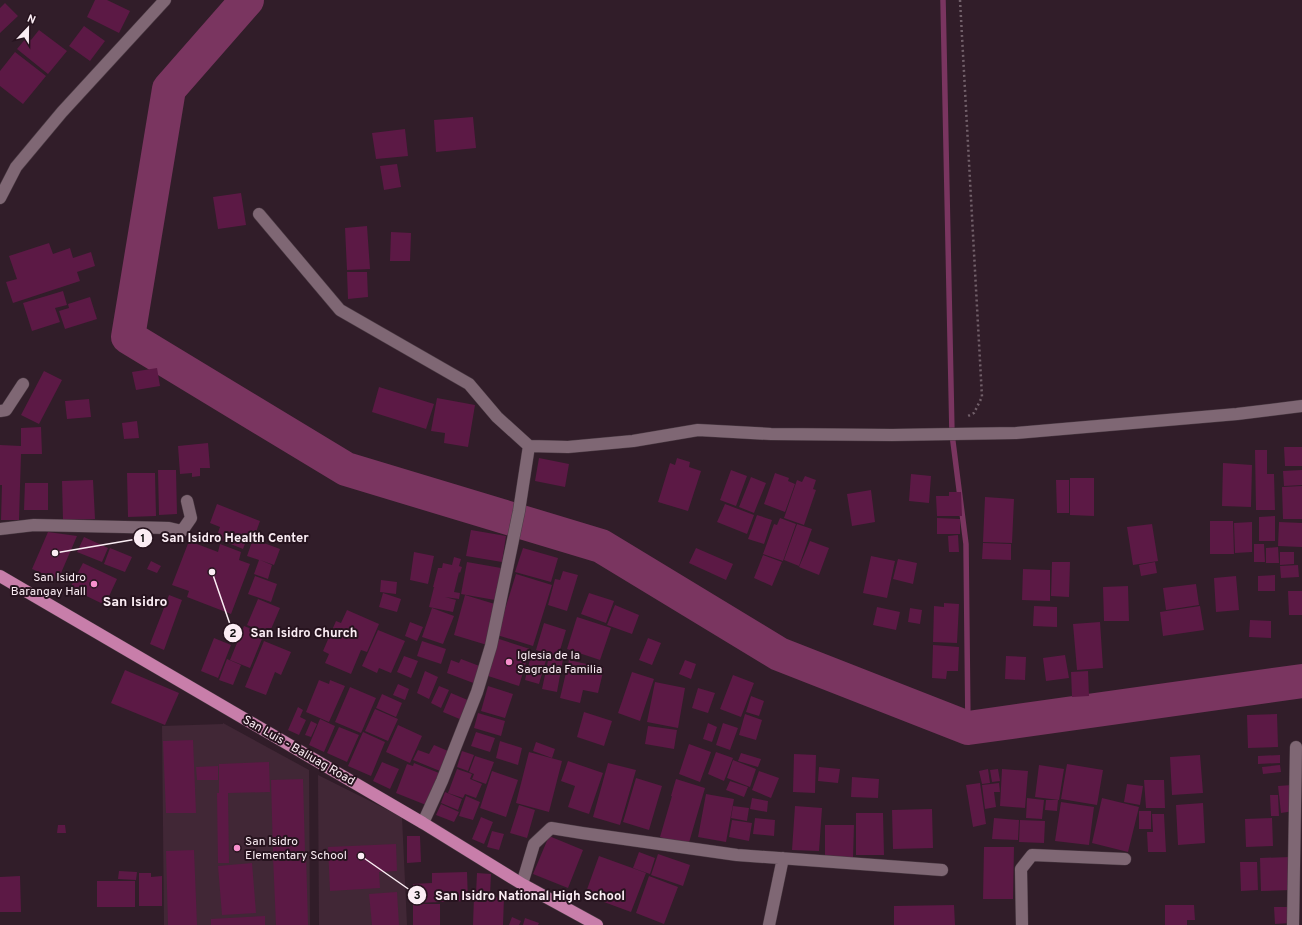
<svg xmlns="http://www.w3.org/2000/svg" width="1302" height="925" font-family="Overpass,sans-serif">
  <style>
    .built { fill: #412736 }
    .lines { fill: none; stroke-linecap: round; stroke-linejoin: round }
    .stream { stroke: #7a3560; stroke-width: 5.5 }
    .river { stroke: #7a3560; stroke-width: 34 }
    .building { fill: #5c1945 }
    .minor-casing { stroke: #4a3a43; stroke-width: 13 }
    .major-casing { stroke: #4a3a43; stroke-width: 13 }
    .path { stroke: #72606a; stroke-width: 2.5; stroke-dasharray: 2 3; stroke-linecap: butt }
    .minor { stroke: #7f6774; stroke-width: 12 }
    .major { stroke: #c87eaa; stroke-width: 12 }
    .poi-dot { fill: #f790cd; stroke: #27141f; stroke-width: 1.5 }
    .labels { text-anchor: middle; stroke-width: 4; stroke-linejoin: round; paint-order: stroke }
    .poi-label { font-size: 12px; fill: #fbedf4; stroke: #27141f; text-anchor: start }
    .street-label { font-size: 12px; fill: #fbedf4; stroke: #27141f }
    .quarter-label { font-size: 14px; font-weight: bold; fill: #fbedf4; stroke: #27141f }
    .leader { fill: none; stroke: #fbedf4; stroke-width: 1.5 }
    .callout-dot { fill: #fbedf4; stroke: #27141f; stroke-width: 1.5 }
    .mark-label { font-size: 12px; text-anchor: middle; font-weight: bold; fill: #111 }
    .callout-label { font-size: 13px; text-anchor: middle; font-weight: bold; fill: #fbedf4; stroke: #27141f; stroke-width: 4; stroke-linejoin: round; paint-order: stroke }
  </style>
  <rect width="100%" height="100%" fill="#311d29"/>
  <path class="built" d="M223,723L309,770L310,925H164L162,726L223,724Z
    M318,775L402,817L407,925H319Z"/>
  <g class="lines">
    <path class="stream" d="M943,0L952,434L966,544L968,728"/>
    <path class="river" d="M247,0L169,89L128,337L346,469L601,546L779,654L968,728L1302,681"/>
  </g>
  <path class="building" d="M95,0H107L130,11L119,33L87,17Z
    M5,3L18,16L0,33V8Z
    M84,26L105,41L90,61L69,46Z
    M39,30L67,51L48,74L17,49L27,37L31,40Z
    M15,52L46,76L23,104L0,86V71Z
    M473,117L476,148L436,152L434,120Z
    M405,129L408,156L376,159L372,133Z
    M397,164L401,187L384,190L380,166Z
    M241,193L246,225L218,229L213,197Z
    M367,226L370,269L347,270L345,228Z
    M391,232L411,233L410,261H390Z
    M49,243L53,254L70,248L73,258L91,252L95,266L77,272L80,281L13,303L6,282L17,279L9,256Z
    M347,272H367L368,297L348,299Z
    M63,291L67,305L55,308L60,322L32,331L23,303Z
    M90,297L97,319L65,329L59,311L69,308L68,304Z
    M157,368L160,386L136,390L132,372Z
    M44,371L62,380L39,424L21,415Z
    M379,387L434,404L426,429L372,412Z
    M437,398L475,405L468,447L444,443L445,433L431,431Z
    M89,399L91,417L67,419L65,401Z
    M137,421L139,438L124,439L122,423Z
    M41,427L42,454H21L19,520H1L2,485H0V445L21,446V428Z
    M208,443L210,468H200V476L192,477V473L180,474L178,446Z
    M1284,447H1302V466H1285Z
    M1255,450H1267V474H1274L1275,510H1256Z
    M539,458L569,464L565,487L535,481Z
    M677,458L690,462L689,467L701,471L688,511L658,502L670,463L675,465Z
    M1223,463L1252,465L1251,507L1222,506Z
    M158,470H176L177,514L159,515Z
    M731,470L747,476L736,506L720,500Z
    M1302,470V485L1284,486L1283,471Z
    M127,473H155L156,516L128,517Z
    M775,473L789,478L788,481L795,484L785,512L764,504Z
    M911,474L931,476L929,503L909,501Z
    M805,476L816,480L813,489L816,490L804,525L784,518L797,480L802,482Z
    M751,477L766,483L754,513L739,507Z
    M1070,478H1094V516L1070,515Z
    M93,480L95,519L63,520L62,481Z
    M1056,480H1069V513H1057Z
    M25,483H48V510H24Z
    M1302,486V519H1283L1282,487Z
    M871,490L875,522L852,526L847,494Z
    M949,492H961L962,516H937L936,496H949Z
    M985,497L1014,499L1012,543L983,542Z
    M217,504L260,521L255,535L249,533L243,549L216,538L220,527L210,523Z
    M725,504L754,515L747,534L717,522Z
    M757,515L772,520L764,544L748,539Z
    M1275,516V541H1259V517Z
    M780,518L796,524L783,561L763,554L774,524L777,525Z
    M937,518L960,519V534H937Z
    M1210,521H1233L1234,554H1210Z
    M1252,522V552L1235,553L1234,523Z
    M1279,522L1302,523V547L1278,546Z
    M797,524L812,529L799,566L784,560Z
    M1152,524L1158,561L1133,565L1127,527Z
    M471,530L506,536L502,562L466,556Z
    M48,532L77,536L58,580L32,569Z
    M958,535L959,552H949L948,536Z
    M84,537L108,548L102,562L77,552Z
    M253,539L280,549L274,565L260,560L272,565L268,579L254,574L259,560L247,556Z
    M189,541L218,552L220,544L241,552L239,560L250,564L231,614L187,597L189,591L172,585Z
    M810,541L829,548L819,575L799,567Z
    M983,543L1011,544V560L982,559Z
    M1254,544H1264L1265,562H1254Z
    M1278,547L1279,563H1266V548Z
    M110,548L132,557L125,572L104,564Z
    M523,548L558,558L551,582L515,572Z
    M696,548L733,564L726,580L689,563Z
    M414,552L434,556L428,584L410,580Z
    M1280,552H1294V564L1280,565Z
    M763,555L782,562L772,586L754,578Z
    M871,556L895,561L887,598L863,593Z
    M454,557L461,559L459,566L462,567L460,573L459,572L454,592L460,593L459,599L445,597L456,600L453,612L429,607L434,587L441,588L433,587L438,568H442L443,563L452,565Z
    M898,559L917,563L913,584L893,579Z
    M151,561L161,566L157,573L147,569Z
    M467,562L501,568L495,600L461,594Z
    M1052,562H1070L1069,597L1051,596Z
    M1155,562L1157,573L1141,576L1139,565Z
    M83,563L117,579L105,605L70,588Z
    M1298,565L1299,577L1281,578L1280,566Z
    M1023,569L1050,570V601L1022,600Z
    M563,571L578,575L567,611L548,605L555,579L560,580Z
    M516,574L552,585L533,646L497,635Z
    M1275,575V591H1258V576Z
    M255,576L277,584L271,602L248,594Z
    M1236,576L1239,610L1216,612L1214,578Z
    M381,580L397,582L396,594L380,592Z
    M1196,584L1199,605L1166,610L1163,588Z
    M1128,586L1129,621H1104L1103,587Z
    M1288,591H1302V615H1289Z
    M383,593L401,599L397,612L379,607Z
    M589,593L614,601L606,623L581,614Z
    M169,595L182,600L164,650L150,644Z
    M465,595L498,605L487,645L454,635Z
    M258,599L280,608L269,634L247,625Z
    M944,603L959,604L957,643L933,642L934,606L944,607Z
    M615,605L639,615L632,634L607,625Z
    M1034,606L1057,607V627L1033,626Z
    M1200,606L1204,630L1163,636L1160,612Z
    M877,607L900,612L896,630L873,625Z
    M432,608L454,616L443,644L422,637Z
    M910,608L922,610L920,624L908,622Z
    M347,610L379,624L367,652L361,650L351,674L325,663L329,654L323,651L336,621L341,623Z
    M577,617L611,628L600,660L567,649Z
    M1250,620L1271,621V638L1249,637Z
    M410,622L423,627L417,641L405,636Z
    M1100,622L1103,668L1077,670L1073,624Z
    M544,623L566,630L558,657L536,650Z
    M244,626L264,634L250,668L230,660Z
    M378,630L405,641L391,673L379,668L377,673L362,666Z
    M214,638L231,645L218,678L201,671Z
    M648,638L661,643L652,665L639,660Z
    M499,639L530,649L519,686L488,676Z
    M264,641L291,652L281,675L275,672L266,695L245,687Z
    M422,641L446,649L441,664L417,656Z
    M933,645L959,647L958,671H947L946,679L932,678Z
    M531,655L546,660L539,684L525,680Z
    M1065,655L1069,678L1046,681L1043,658Z
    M404,656L418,661L411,678L397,672Z
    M549,656L563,659L557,692L542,689Z
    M1006,656L1026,657L1025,680L1005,679Z
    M227,659L241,665L233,685L219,680Z
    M461,659L482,667L476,684L447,673L451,660L459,663Z
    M569,660L604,668L598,693L583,690L580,703L560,698Z
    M685,660L696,664L691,679L679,674Z
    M125,670L179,693L165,725L111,703Z
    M425,671L438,677L429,699L417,693Z
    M1088,671L1089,696L1072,697L1071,672Z
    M632,672L654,679L640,721L618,713Z
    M733,675L754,683L741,717L720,709Z
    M319,680L329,684L330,680L345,686L329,722L306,712Z
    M655,682L685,688L678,728L647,722Z
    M398,684L409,689L405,700L393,695Z
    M439,686L449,690L441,708L431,703Z
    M488,686L513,694L505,718L481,711Z
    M350,687L376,698L361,733L335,722Z
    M698,688L715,693L708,713L692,708Z
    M451,693L470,701L462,720L443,712Z
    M382,694L402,703L396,717L376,708Z
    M751,696L764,701L759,716L746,712Z
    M298,707L303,710L300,717L306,720L299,735L288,730Z
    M375,709L398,719L388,741L365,731Z
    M584,712L612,721L604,746L577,737Z
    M478,713L505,721L501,736L474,728Z
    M745,714L762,720L756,740L739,735Z
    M1277,714L1278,747L1248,748L1247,715Z
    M320,719L335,726L324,752L309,745Z
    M311,721L317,724L311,737L305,735Z
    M708,723L717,727L712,742L703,739Z
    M723,723L738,728L730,750L716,745Z
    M398,725L422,736L410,763L386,752Z
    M648,726L677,730L674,749L645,744Z
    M339,727L359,735L347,762L327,753Z
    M363,732L385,742L371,776L348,766Z
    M476,732L495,738L490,752L471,746Z
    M193,740L196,813H166L163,741Z
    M500,741L522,748L518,765L496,758Z
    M536,742L555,749L552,758L533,751Z
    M689,744L711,752L700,782L679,774Z
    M434,745L448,751L440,771L413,760L418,750L429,754Z
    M462,751L474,755L468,771L457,767Z
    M529,752L562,761L549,812L516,803Z
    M716,752L733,758L724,781L708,774Z
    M741,753L761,759L758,767L738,761Z
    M794,754L816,755L815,793L793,792Z
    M1200,755L1203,793L1172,795L1170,757Z
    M1280,755V763L1258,764V756Z
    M475,756L494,762L486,784L472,779L474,774L469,772Z
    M733,760L756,769L750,787L727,778Z
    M568,761L603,773L589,814L568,807L575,786L561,781Z
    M269,762L270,792L228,793L229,863H218L217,793H219V764Z
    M382,762L399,769L390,789L373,781Z
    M414,763L439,773L426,805L396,793L407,764L413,766Z
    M608,763L636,770L620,825L593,817Z
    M1067,764L1103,770L1097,805L1061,799Z
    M1039,765L1064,769L1059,800L1035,797Z
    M1280,765L1281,772L1263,774L1262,767Z
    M218,766V780H197L196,767Z
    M819,767L840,769L838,783L818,781Z
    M457,769L472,774L470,779L482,784L476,798L465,794L463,798L448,793Z
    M988,769L990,783L982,784L979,771Z
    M998,769L1000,781L992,782L990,770Z
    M1002,769L1028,771L1025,808L1000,806Z
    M492,771L518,780L506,817L480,808Z
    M759,771L779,778L771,798L752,790Z
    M852,777L879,779L878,798L851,797Z
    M636,778L662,786L649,830L623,822Z
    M303,779L305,852L273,853L271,780Z
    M676,779L705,788L688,846L660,837L672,796L683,799L671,796Z
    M1144,780H1164L1165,808H1146Z
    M730,781L748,787L744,797L726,790Z
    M980,783L986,824L973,827L966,785Z
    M999,783L1000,792H994L996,807L985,809L982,785Z
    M1127,784L1143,786L1140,805L1124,802Z
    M1292,785L1294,811L1281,813L1278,786Z
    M445,792L462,799L458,810L441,803Z
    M706,794L734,799L726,842L698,837Z
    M1270,795H1278L1279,816H1271Z
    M466,796L480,802L473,820L459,816Z
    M752,798L768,801L767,812L750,809Z
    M1027,798L1044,800L1042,819L1026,818Z
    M1102,798L1139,807L1128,852L1092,843Z
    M1046,800H1058L1057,811L1045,810Z
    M1061,802L1094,807L1089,845L1055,841Z
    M1203,803L1205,843L1178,845L1176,805Z
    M441,804L459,812L454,822L436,815Z
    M519,805L535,810L527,838L510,833Z
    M733,806L749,808L747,821L731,818Z
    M795,806L822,808L819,851L792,850Z
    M932,809L933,848L893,849L892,810Z
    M1139,811H1151V829H1139Z
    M856,813H883L884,855H856Z
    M1152,814H1164L1166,852H1148L1147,832H1153Z
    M481,817L493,822L484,844L472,839Z
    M755,818L775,820L774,836L753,834Z
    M994,818L1019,820L1018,840L992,839Z
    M1272,818L1273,846L1246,847L1245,819Z
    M732,820L752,823L749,841L729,837Z
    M1020,820L1045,821L1044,843L1019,842Z
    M58,825H65L66,833H57Z
    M825,825H854L853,858L825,857Z
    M492,831L504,834L499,850L487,847Z
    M407,836H420L421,862L407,863Z
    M549,836L583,850L568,888L533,874Z
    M396,844L397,871L379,872L380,888L330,891L328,847Z
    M984,847H1014L1013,899H983Z
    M194,850L197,925H168L166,851Z
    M639,852L655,858L650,874L633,868Z
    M306,854L308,925H276L273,856Z
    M658,854L690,865L683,886L651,875Z
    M599,856L646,873L631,912L585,895Z
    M1290,857L1291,890L1261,891L1260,858Z
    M1240,862H1257L1258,890L1241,891Z
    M252,863L256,913L222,915L218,866Z
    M119,871L137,872L136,880L118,879Z
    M467,872L468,901L414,903L413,884L432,883V873Z
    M139,873H151V877L162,876V906H139Z
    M477,873L491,874L490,895L476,894Z
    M20,876L21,912H0V877Z
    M649,876L678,887L664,924L636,913Z
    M97,881H135V907H97Z
    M397,892L399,925H372L369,894Z
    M474,896L504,897L503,925H473Z
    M413,904H440V925H413Z
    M954,905L955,925H894V906Z
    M1165,905H1194L1195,920H1187V925H1165Z
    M1274,907H1290V923L1275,924Z
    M265,916V925H211V919Z
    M512,917L521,921L519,925H509Z
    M525,918L539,923L538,925H523Z"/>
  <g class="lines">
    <g class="minor-casing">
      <path id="minor" d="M0,198L16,167L62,112L165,0
        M259,214L340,310L469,384L497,417L529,446L568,447L633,441L698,430L771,434L892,435L1016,433L1237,414L1302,406
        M0,411L6,410L23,384
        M0,529L34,525L169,528L182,531L191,518L187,501
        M423,823L442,781L477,692L491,646L519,511L529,446
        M522,884L534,844L551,828L582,833L737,855L942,870
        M769,925L783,858
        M1022,925L1021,869L1032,855L1125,859
        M1293,925L1296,747"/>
    </g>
    <g class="major-casing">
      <path id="major" d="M0,576L423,823L522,884L597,925"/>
    </g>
    <path class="path" d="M960,0L982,397L974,413L966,417"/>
    <use href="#minor" class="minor"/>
    <use href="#major" class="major"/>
  </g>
  <g class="poi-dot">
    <circle cx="94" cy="584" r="4"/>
    <circle cx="509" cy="662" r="4"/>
    <circle cx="237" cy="848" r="4"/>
  </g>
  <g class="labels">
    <g class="poi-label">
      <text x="86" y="581" text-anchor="end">San Isidro<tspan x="86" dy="14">Barangay Hall</tspan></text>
      <text x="517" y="659">Iglesia de la<tspan x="517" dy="14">Sagrada Familia</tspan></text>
      <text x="245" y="845">San Isidro<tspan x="245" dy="14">Elementary School</tspan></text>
    </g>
    <g class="street-label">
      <text transform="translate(299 750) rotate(30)" y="4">San Luis - Baliuag Road</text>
    </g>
    <g class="quarter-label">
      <text x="135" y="606">San Isidro</text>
    </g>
  </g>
  <path class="leader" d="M55 553L143 538M212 572L233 633M361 856L417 895"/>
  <g class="callout-dot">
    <circle cx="55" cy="553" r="4"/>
    <circle cx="212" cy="572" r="4"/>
    <circle cx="361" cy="856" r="4"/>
    <circle cx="143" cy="538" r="10"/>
    <circle cx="233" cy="633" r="10"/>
    <circle cx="417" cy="895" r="10"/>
  </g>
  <g class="mark-label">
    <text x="143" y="542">1</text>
    <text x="233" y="637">2</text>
    <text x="417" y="899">3</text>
  </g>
  <g class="callout-label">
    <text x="235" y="542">San Isidro Health Center</text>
    <text x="304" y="637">San Isidro Church</text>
    <text x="530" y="900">San Isidro National High School</text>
  </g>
  <g transform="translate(28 28) rotate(22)" stroke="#27141f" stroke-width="3" paint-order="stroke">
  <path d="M0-3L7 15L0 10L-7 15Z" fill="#fbedf4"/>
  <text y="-6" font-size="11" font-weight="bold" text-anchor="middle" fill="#fbedf4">N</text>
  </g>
</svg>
